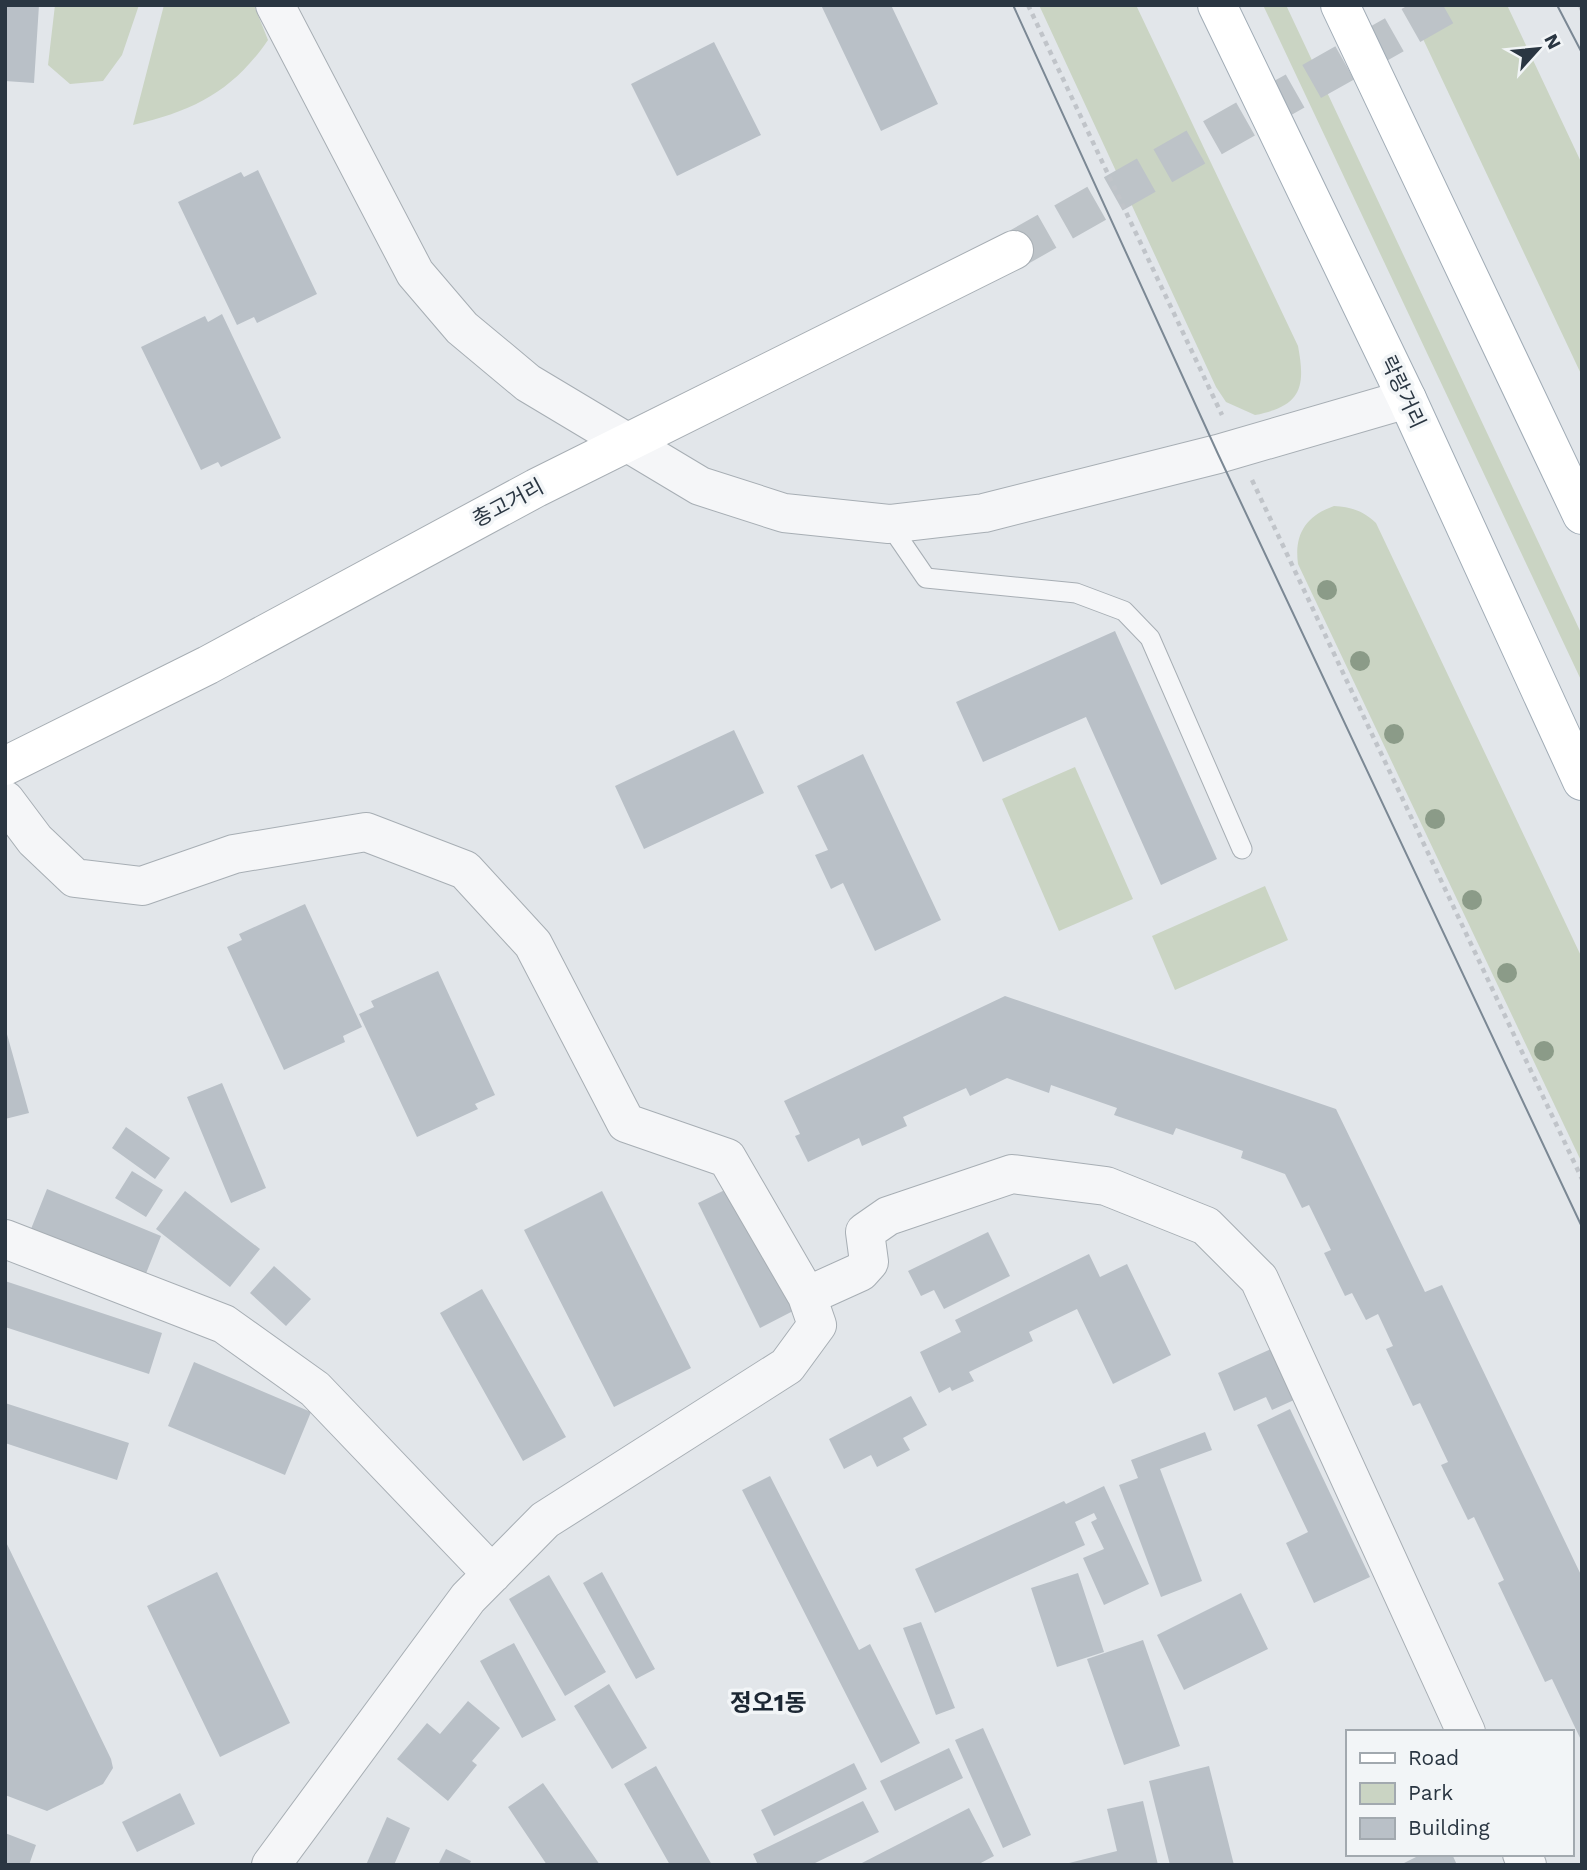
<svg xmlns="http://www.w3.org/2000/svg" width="1587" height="1870" font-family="'Work Sans','Noto Sans KR',sans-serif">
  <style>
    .green { fill: #cad4c3 }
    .building { fill: #b9c0c7 }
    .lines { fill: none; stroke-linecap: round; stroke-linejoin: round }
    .secondary-tunnel { stroke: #bdc3c8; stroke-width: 38; stroke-dasharray: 38 19; stroke-linecap: butt }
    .lane-casing { stroke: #a7aeb4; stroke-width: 21 }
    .street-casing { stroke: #a7aeb4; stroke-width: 40 }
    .secondary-casing { stroke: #a7aeb4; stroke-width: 40 }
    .primary-casing { stroke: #a1acb6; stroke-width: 40 }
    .path { stroke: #c0c4c9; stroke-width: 4.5; stroke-dasharray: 5 5; stroke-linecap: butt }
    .lane { stroke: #f5f6f8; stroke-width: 19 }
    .street { stroke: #f5f6f8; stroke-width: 38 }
    .secondary { stroke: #fff; stroke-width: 38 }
    .primary { stroke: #fff; stroke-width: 38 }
    .tram { stroke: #7b8894; stroke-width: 2 }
    .tree { fill: #8b9b88 }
    .labels { text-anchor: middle; stroke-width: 7; stroke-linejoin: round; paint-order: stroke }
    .street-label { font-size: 21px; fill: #2a3642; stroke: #f2f5f7 }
    .quarter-label { font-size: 24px; font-weight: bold; fill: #1c2733; stroke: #f2f5f7 }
  </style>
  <rect width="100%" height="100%" fill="#e2e6ea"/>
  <path class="green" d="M55,5H139L122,55L103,81L70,84L48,65Z
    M164,5H254L268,40C233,91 194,111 133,125Z
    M1039,5H1136L1298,346C1306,388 1301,406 1255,415L1226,402L1216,387Z
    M1263,5H1286L1582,635V682Z
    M1407,5H1507L1582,164V376Z
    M1334,506C1352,507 1363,511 1376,523L1582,958V1163L1298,564C1294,534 1306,516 1334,506Z
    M1075,767L1133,899L1059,931L1002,799Z
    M1265,886L1288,940L1175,990L1152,936Z"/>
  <path class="building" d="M5,5H39L34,83L5,81Z
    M821,5H891L938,104L881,131Z
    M714,42L761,135L677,176L631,84Z
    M258,170L317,294L257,323L254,317L237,325L178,202L241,172L244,177Z
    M222,314L281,438L221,467L218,462L201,470L141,347L205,316L208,322Z
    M1115,631L1217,859L1161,885L1086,717L983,762L956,702Z
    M734,730L764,793L644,849L615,786Z
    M863,754L941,920L875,951L843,883L831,889L815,855L828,850L797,786Z
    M305,904L362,1027L343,1036L345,1042L284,1070L227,947L242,940L239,934Z
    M438,971L495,1095L475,1104L478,1109L417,1137L359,1014L374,1007L371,1001Z
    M1005,996L1336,1109L1425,1292L1442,1285L1582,1577V1742L1552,1679L1545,1682L1498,1583L1504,1580L1474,1517L1468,1520L1441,1465L1448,1462L1420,1403L1413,1406L1386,1349L1393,1346L1378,1314L1366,1320L1352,1293L1345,1296L1324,1253L1331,1250L1309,1205L1302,1208L1285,1174L1241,1158L1243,1151L1176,1128L1173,1135L1114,1115L1117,1108L1051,1085L1049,1093L1007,1078L970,1096L966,1088L903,1117L907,1126L862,1146L859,1138L808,1162L795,1136L800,1134L784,1101Z
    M5,1027L29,1113L5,1119Z
    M222,1083L266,1188L231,1203L187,1097Z
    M126,1127L170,1158L155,1179L112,1148Z
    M132,1171L163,1190L146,1217L115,1198Z
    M731,1187L793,1311L760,1328L698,1203Z
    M47,1189L161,1236L143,1281L29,1234Z
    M185,1191L260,1249L230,1287L156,1229Z
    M602,1191L691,1368L614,1407L524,1230Z
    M988,1232L1010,1276L944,1309L934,1290L921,1296L908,1271Z
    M1089,1254L1100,1277L1127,1264L1171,1355L1113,1384L1077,1309L1029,1332L1033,1341L969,1372L974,1381L952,1391L950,1387L939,1393L920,1352L961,1332L955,1320Z
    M274,1266L311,1299L286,1326L250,1293Z
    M5,1281L162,1333L149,1374L5,1327Z
    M482,1289L566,1437L523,1461L440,1313Z
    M1271,1349L1294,1400L1272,1410L1266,1397L1234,1411L1218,1373Z
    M194,1362L311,1412L285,1475L168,1426Z
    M911,1396L927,1425L903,1438L910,1450L877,1467L871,1455L844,1469L829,1439Z
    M5,1403L129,1443L117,1480L5,1443Z
    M1290,1409L1370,1577L1314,1603L1286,1543L1308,1532L1257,1425Z
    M1205,1432L1212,1450L1160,1469L1202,1581L1161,1597L1119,1485L1138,1478L1131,1460Z
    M770,1476L859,1650L870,1644L920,1743L881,1763L742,1490Z
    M1104,1486L1149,1584L1104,1605L1083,1558L1104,1549L1091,1522L1097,1519L1094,1513L1075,1522L1085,1545L935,1613L915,1569L1064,1501L1066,1504Z
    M5,1540L111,1759L113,1768L103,1784L47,1811L5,1795Z
    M217,1572L290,1723L220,1757L147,1606Z
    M602,1572L655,1669L636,1679L583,1583Z
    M1078,1573L1104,1652L1057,1667L1031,1588Z
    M549,1575L606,1672L565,1696L509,1599Z
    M1241,1593L1268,1649L1184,1690L1157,1635Z
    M921,1622L955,1708L936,1715L903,1628Z
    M1143,1640L1180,1746L1124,1765L1087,1659Z
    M514,1643L556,1720L522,1738L480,1661Z
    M609,1684L647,1748L612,1769L574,1706Z
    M468,1701L500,1728L472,1761L477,1765L448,1801L397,1759L427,1723L440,1734Z
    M983,1728L1031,1835L1003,1848L955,1740Z
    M949,1748L963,1778L895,1811L880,1781Z
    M854,1763L867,1789L774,1836L761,1810Z
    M656,1766L712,1865H670L624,1784Z
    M1209,1766L1234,1865H1170L1149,1781Z
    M543,1783L600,1865H547L508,1807Z
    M180,1793L195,1824L137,1852L122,1822Z
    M863,1801L879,1832L811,1865H758L753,1854Z
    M1143,1801L1158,1865H1061L1117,1851L1107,1809Z
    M969,1808L994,1856L977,1865H858Z
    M387,1817L410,1828L394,1865H366Z
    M5,1833L36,1845L29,1865H5Z
    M446,1849L471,1861L469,1865H438Z
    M1422,1854H1452L1457,1865H1400Z"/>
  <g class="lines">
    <path class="secondary-tunnel" d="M1014,250L1447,5"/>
    <g class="lane-casing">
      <path id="lane" d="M889,524L926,578L1076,593L1124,611L1150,638L1242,849"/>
    </g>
    <g class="street-casing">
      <path id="street" d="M275,5L415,273L462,328L528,383L700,486L784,513L889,524L984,513L1218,454L1407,399
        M5,800L35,840L75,878L142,886L234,854L366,832L465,870L533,944L626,1123L727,1158L807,1296L817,1325L787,1366L545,1520L468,1598L271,1865
        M5,1239L224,1324L315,1389L492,1574
        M807,1296L860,1272L869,1262L865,1232L888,1216L1012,1174L1106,1186L1206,1226L1259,1279L1466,1732
        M1522,1854L1527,1865"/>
    </g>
    <g class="secondary-casing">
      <path id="secondary" d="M5,766L208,665L536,488L1014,250"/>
    </g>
    <g class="primary-casing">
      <path id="primary" d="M1217,5L1407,399L1582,781
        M1340,5L1582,515"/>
    </g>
    <path class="path" d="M1028,5L1222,415
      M1580,5L1582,10
      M1252,480L1582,1179"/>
    <use href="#lane" class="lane"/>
    <use href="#street" class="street"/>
    <use href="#secondary" class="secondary"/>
    <use href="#primary" class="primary"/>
    <path class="tram" d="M1013,5L1218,454L1582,1227
      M1557,5L1582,53"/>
  </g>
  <g class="tree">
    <circle cx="1327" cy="590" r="10"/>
    <circle cx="1360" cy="661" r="10"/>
    <circle cx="1394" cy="734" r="10"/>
    <circle cx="1435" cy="819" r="10"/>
    <circle cx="1472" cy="900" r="10"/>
    <circle cx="1507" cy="973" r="10"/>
    <circle cx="1544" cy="1051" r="10"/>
  </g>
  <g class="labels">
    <g class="street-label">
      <text transform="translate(1403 392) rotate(65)" y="7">락랑거리</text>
      <text transform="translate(508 503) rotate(-28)" y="7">총고거리</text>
    </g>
    <g class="quarter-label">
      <text x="768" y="1711">정오1동</text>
    </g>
  </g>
  <rect width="1587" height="1870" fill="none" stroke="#2a3642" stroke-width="14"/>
  <rect x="1346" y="1730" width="228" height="126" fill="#f2f5f7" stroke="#a2a9af" stroke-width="2"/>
  <rect x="1360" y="1753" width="35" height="10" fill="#ffffff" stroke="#a2a9af" stroke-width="2"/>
  <text x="1408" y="1765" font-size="21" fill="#2a3642">Road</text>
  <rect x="1360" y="1783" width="35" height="21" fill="#cad4c3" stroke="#a2a9af" stroke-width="2"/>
  <text x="1408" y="1800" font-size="21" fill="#2a3642">Park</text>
  <rect x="1360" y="1818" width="35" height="21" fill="#b9c0c7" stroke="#a2a9af" stroke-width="2"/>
  <text x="1408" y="1835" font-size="21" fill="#2a3642">Building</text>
  <g transform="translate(1538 49) rotate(63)" stroke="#f2f5f7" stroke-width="5" paint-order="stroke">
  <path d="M0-5L12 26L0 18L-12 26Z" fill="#2a3642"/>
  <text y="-10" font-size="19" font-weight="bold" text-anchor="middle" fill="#2a3642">N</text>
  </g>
</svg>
